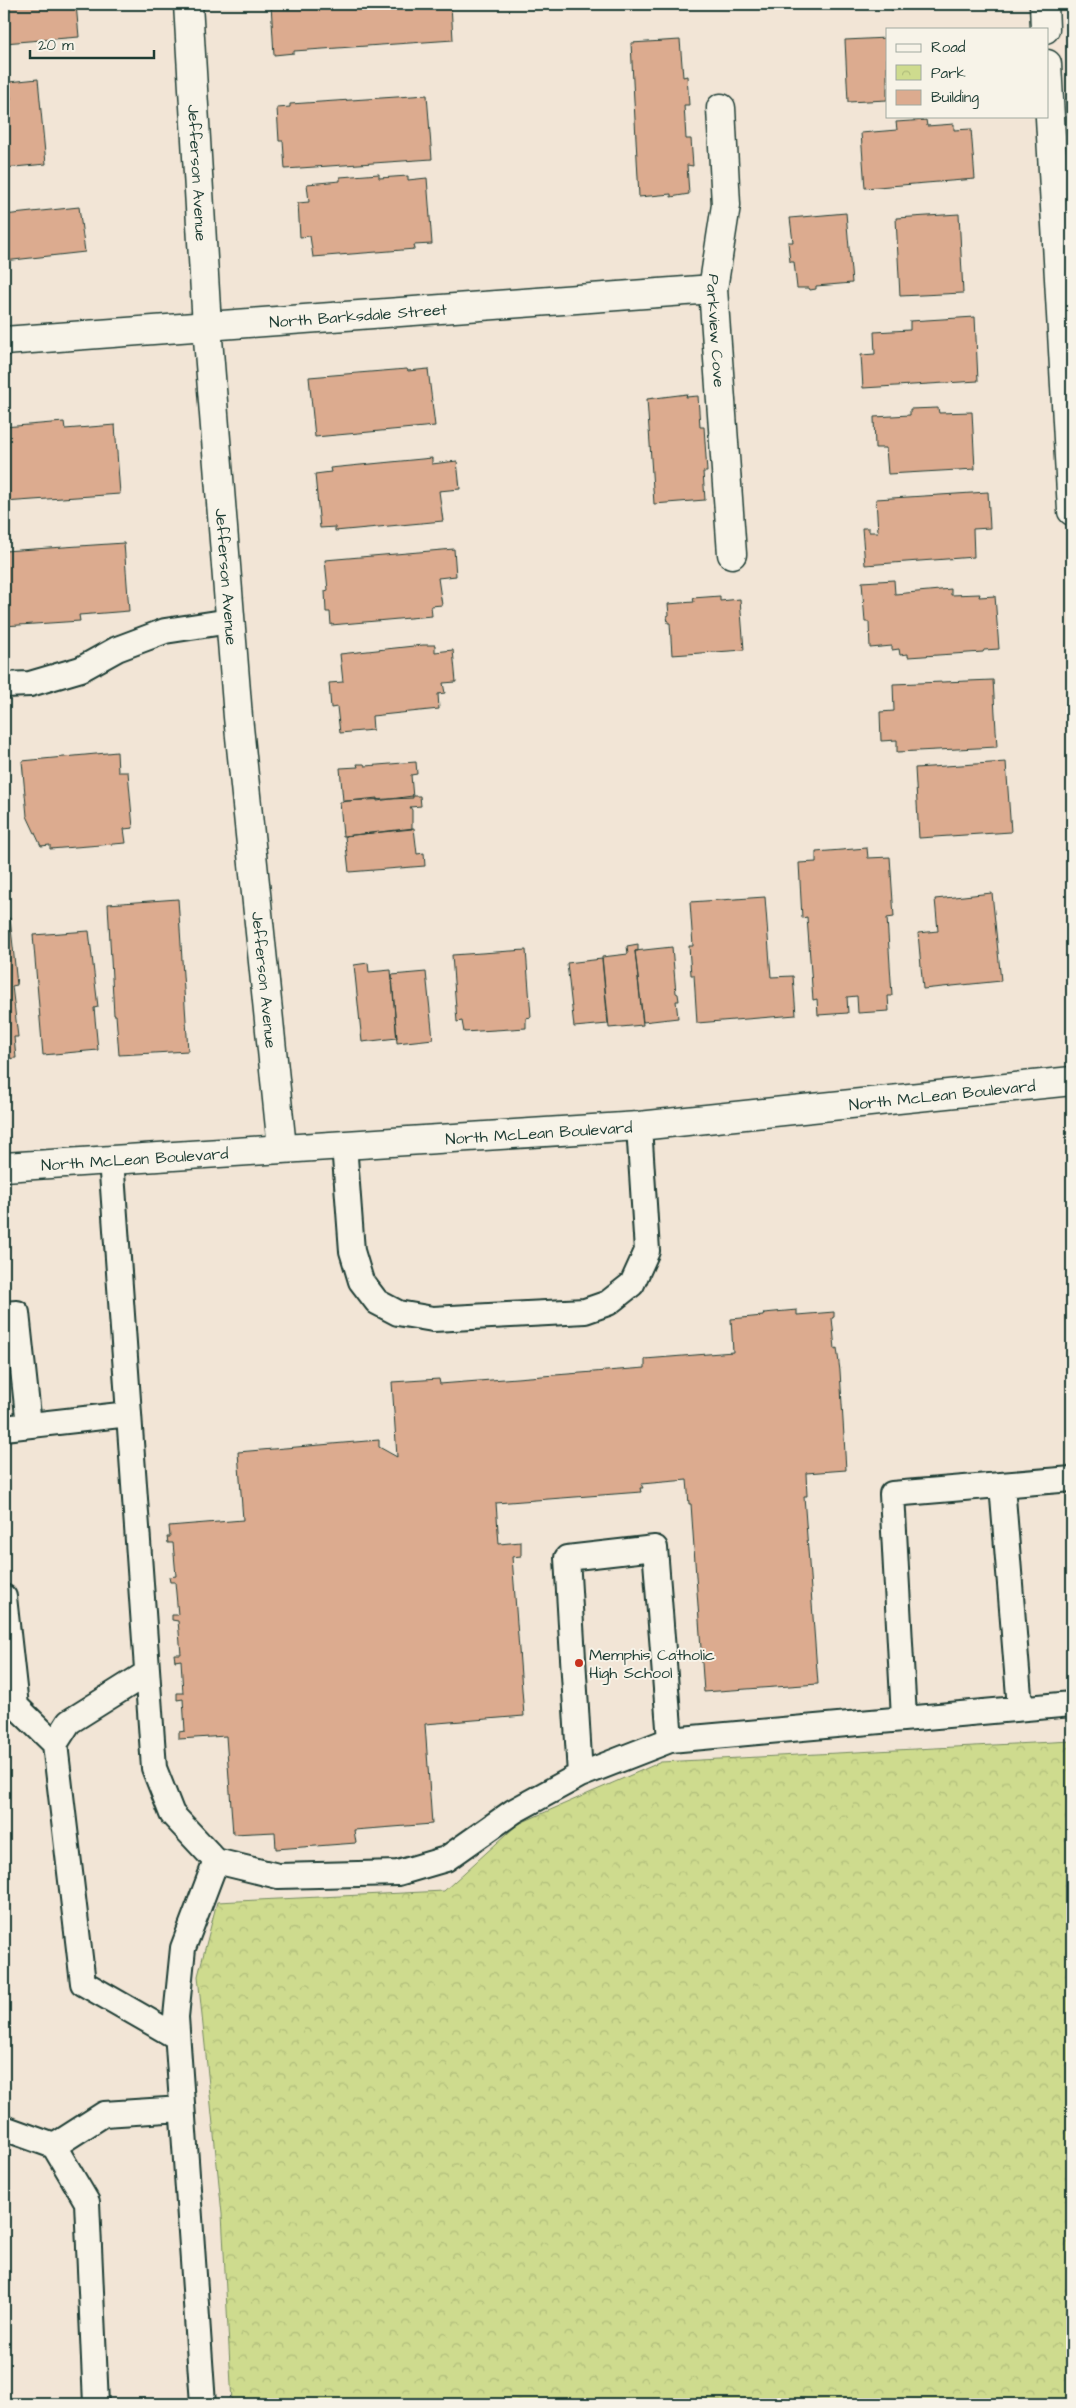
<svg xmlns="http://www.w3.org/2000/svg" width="1076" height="2408" font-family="'Architects Daughter',sans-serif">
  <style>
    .park { fill: url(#park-crowns); stroke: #768c61 }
    .building { fill: #dcab8f; stroke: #1f3d34 }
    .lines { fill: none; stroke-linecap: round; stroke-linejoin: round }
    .lane-casing { stroke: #1f3d34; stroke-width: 28 }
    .street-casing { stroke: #1f3d34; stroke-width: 31 }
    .secondary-casing { stroke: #1f3d34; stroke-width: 31 }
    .lane { stroke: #f7f3e8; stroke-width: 24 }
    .street { stroke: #f7f3e8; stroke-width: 28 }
    .secondary { stroke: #f7f3e8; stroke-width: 28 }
    .poi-dot { fill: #c8321e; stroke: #f7f3e8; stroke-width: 2 }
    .labels { text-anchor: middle; stroke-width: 4; stroke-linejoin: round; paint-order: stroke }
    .street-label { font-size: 16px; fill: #1f3d34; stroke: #f7f3e8 }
    .poi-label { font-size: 16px; fill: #1f3d34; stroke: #f7f3e8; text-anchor: start }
  </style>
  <defs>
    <pattern id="park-crowns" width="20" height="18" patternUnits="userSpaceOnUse" patternTransform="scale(1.25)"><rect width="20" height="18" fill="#cedb8e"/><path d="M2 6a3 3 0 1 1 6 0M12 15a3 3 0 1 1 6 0" fill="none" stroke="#b0bd7b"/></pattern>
  </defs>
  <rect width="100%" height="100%" fill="#f2e5d6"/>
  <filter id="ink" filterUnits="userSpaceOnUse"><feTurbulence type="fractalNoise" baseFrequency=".02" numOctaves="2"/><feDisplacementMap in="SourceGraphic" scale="10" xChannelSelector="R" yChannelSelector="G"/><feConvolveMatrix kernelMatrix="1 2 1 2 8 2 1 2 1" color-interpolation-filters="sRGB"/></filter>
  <g filter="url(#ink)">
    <path class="park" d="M1072,1741V2404H232L222,2214L198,1976L217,1902L444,1891L518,1824L661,1762Z"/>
    <path class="building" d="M4,4H76L79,37L4,43Z
      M271,4H451L453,40L294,51V53L274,55Z
      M838,4H931V8L891,10L890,6L839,9Z
      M887,38V100L848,102L845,40Z
      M680,40L683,77L687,76L689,105H684L686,139H691L693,166L687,165L689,194L671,197V194L639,197L631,43Z
      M38,79L46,164L4,168V101L11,100L9,82Z
      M427,95L432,159L285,169L283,141H279L277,108L290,107V104Z
      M926,120L927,126L954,124V130L971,129L975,179L865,188L861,133L897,130L896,122Z
      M379,174V178L408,176V180L427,178L432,244L414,245L415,249L313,257L310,236L300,237L298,203L309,202L307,184L340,181V177Z
      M79,207L85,252L4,261V215Z
      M846,213L852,283L816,286V289L810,290L809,288H797L794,262H790L788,242H793L790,218Z
      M959,214L963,293L900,296L896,218Z
      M975,317L978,381L863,388L861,355L875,354L874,332L910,330V321Z
      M407,369L408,371L428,369L435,426L315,437L309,377Z
      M687,394L686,397L698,396L700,427H704L707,472H703L705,500L654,504L647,399Z
      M938,408L939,413L972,412L975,469L888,474L886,448H875L874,417L910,415V409Z
      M64,422L65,429L115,425L120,494L4,502V427Z
      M432,458V464L457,461L460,489L439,491L443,521L335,531V527L320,528L315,474L331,472L330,468Z
      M988,492L990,528L973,529L974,557L865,565L862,528H869V532H878L876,499Z
      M124,543L129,611L79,615L80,621L4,626V551Z
      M454,549L456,576L438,578L442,605L431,606L432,616L331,625L330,612H326L325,591L328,590L325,560Z
      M894,580L895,594L951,589V595L980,594L979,597L995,596L999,649L984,650L983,652L908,657V654L900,655L899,649L892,650V646L870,648L869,622H865L862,582Z
      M720,596V601L740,599L744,650L672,655L670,623H668L667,616L669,615L668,604L694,602L693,598Z
      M423,645H435V652L453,650L456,682L443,683L445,693L438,694L439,709L372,716L373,730L340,733L337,707L331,708L329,683L343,682L340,654Z
      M993,680L997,747L897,752V740L881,741L880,712L894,711L893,684Z
      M117,752L118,772H128L133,828L124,829L126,843L50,849V845L41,846L27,816L22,761Z
      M416,762L417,774L411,775L413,798L343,801L340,768L358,767L357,764H364L365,766Z
      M1006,762L1011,832L919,838L915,768Z
      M412,796H420L421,806L410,807L412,810V829L343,836L340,802L377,798V801Z
      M414,828L417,854L424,853L425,866L349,872L345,836Z
      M867,848L868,858L890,857L894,917L887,918L892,996H888L889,1011L858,1013L857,996L847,997L848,1013L818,1015L817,999L813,1000L807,917L802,918L799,863L816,862V852Z
      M992,893L1001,981L923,989L918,933L938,931L935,899Z
      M765,897L771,977L793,976L796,1015L697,1023L694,975H691L689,946H693L690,902Z
      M178,899L188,1051L119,1055L116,1015H114L108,904Z
      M10,918L17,985L12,986L18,1037H14L16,1058L4,1059V919Z
      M89,931L98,1007L94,1008L98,1050L43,1055L33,935Z
      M638,944V951H635L643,1025L609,1028L602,957L628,954L627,946Z
      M672,947L676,993L678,994L679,1001H676L678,1018L643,1022L635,951Z
      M526,950L531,1017L526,1018V1028L464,1032L462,1021L457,1022L452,955Z
      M602,959L608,1024L574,1027L567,963Z
      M368,963L369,972L391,970L397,1038L362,1042L354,965Z
      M426,972L433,1039L397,1043L392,975Z
      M797,1310V1315L834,1312V1317L832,1318L835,1349L837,1348L840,1371L846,1470L806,1473L807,1496H804L818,1684L704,1692L691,1504H689L687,1480L641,1484L643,1488H640L641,1492L496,1503L499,1544L521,1542V1556L512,1557L524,1716L425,1724L432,1824L354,1830L356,1843L276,1849L275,1832L233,1834L226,1736L179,1739V1732L185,1731L183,1699L177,1700V1693H183L181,1660L175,1661L174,1654H181L178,1621L172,1620V1615H178L175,1582H170L169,1577L176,1576L173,1543H168L167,1537H170L169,1526L243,1520L238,1452L379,1440V1447L397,1457L392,1382L439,1379L440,1384L645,1368V1359L733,1352L731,1319L763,1316L764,1313Z"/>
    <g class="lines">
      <g class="lane-casing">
        <path id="lane" d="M4,685L30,684L81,669L117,649L165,631L230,621
          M344,1144L352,1251L361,1281L377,1302L398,1313L433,1319L585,1311L608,1303L632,1284L647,1251L639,1126
          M111,1159L154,1768L172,1814L216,1861L278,1876L398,1873L446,1859L514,1811L580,1775L567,1558L655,1548L670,1740L1072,1704
          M4,1314L17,1313L29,1425
          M4,1428L129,1414
          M1002,1485L1020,1708
          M4,1597L16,1706L55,1744L83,1983L177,2037
          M904,1718L892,1494L1072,1479
          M55,1744L69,1722L147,1673
          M580,1775L670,1740
          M4,2128L54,2146L87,2202L96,2404
          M54,2146L104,2114L182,2109
          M203,2404L176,2017L183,1948L216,1861"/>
      </g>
      <g class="street-casing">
        <g id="street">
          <path id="s1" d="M188,4L207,326L238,717L282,1148"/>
          <path d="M1044,4L1045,29"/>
          <path d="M1047,64L1072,511"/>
          <path id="s2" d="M721,108L726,205L713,289L732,554"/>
          <path id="s3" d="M4,341L713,289"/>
        </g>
      </g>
      <g class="secondary-casing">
        <g id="secondary">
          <path id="s4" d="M4,1167L639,1126L1072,1081"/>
        </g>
      </g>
      <use href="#lane" class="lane"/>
      <use href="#street" class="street"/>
      <use href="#secondary" class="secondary"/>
    </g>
  </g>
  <circle class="poi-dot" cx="579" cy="1663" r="5"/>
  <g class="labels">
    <g class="street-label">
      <text dy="6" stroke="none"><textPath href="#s1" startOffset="169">Jefferson Avenue</textPath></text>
      <text dy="6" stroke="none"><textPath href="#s3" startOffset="355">North Barksdale Street</textPath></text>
      <text dy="6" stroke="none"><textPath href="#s2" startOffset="224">Parkview Cove</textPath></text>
      <text dy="6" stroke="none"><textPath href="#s1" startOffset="574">Jefferson Avenue</textPath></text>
      <text dy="6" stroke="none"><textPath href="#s1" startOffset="979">Jefferson Avenue</textPath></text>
      <text dy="6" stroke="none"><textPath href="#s4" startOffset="941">North McLean Boulevard</textPath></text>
      <text dy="6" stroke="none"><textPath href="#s4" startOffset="536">North McLean Boulevard</textPath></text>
      <text dy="6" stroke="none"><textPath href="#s4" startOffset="131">North McLean Boulevard</textPath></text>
    </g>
    <g class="poi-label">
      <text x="589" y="1660">Memphis Catholic<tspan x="589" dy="18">High School</tspan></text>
    </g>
  </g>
  <rect width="1076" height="2408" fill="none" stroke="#f7f3e8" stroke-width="20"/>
  <rect x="10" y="10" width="1056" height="2388" fill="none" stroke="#1f3d34" stroke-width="2" filter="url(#ink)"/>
  <rect x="886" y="28" width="162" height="90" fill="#f7f3e8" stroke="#a1aaa0"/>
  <rect x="896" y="44" width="25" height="8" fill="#f7f3e8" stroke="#a1aaa0"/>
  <text x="931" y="52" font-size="15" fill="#1f3d34">Road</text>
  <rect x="896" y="65" width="25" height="15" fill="url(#park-crowns)" stroke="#a1aaa0"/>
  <text x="931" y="78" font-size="15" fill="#1f3d34">Park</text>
  <rect x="896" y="90" width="25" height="15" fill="#dcab8f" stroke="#a1aaa0"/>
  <text x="931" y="102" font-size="15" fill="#1f3d34">Building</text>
  <path d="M30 50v8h124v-8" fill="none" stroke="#1f3d34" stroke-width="2.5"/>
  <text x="38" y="50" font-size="15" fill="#1f3d34" stroke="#f7f3e8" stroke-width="4" paint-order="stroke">20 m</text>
</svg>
